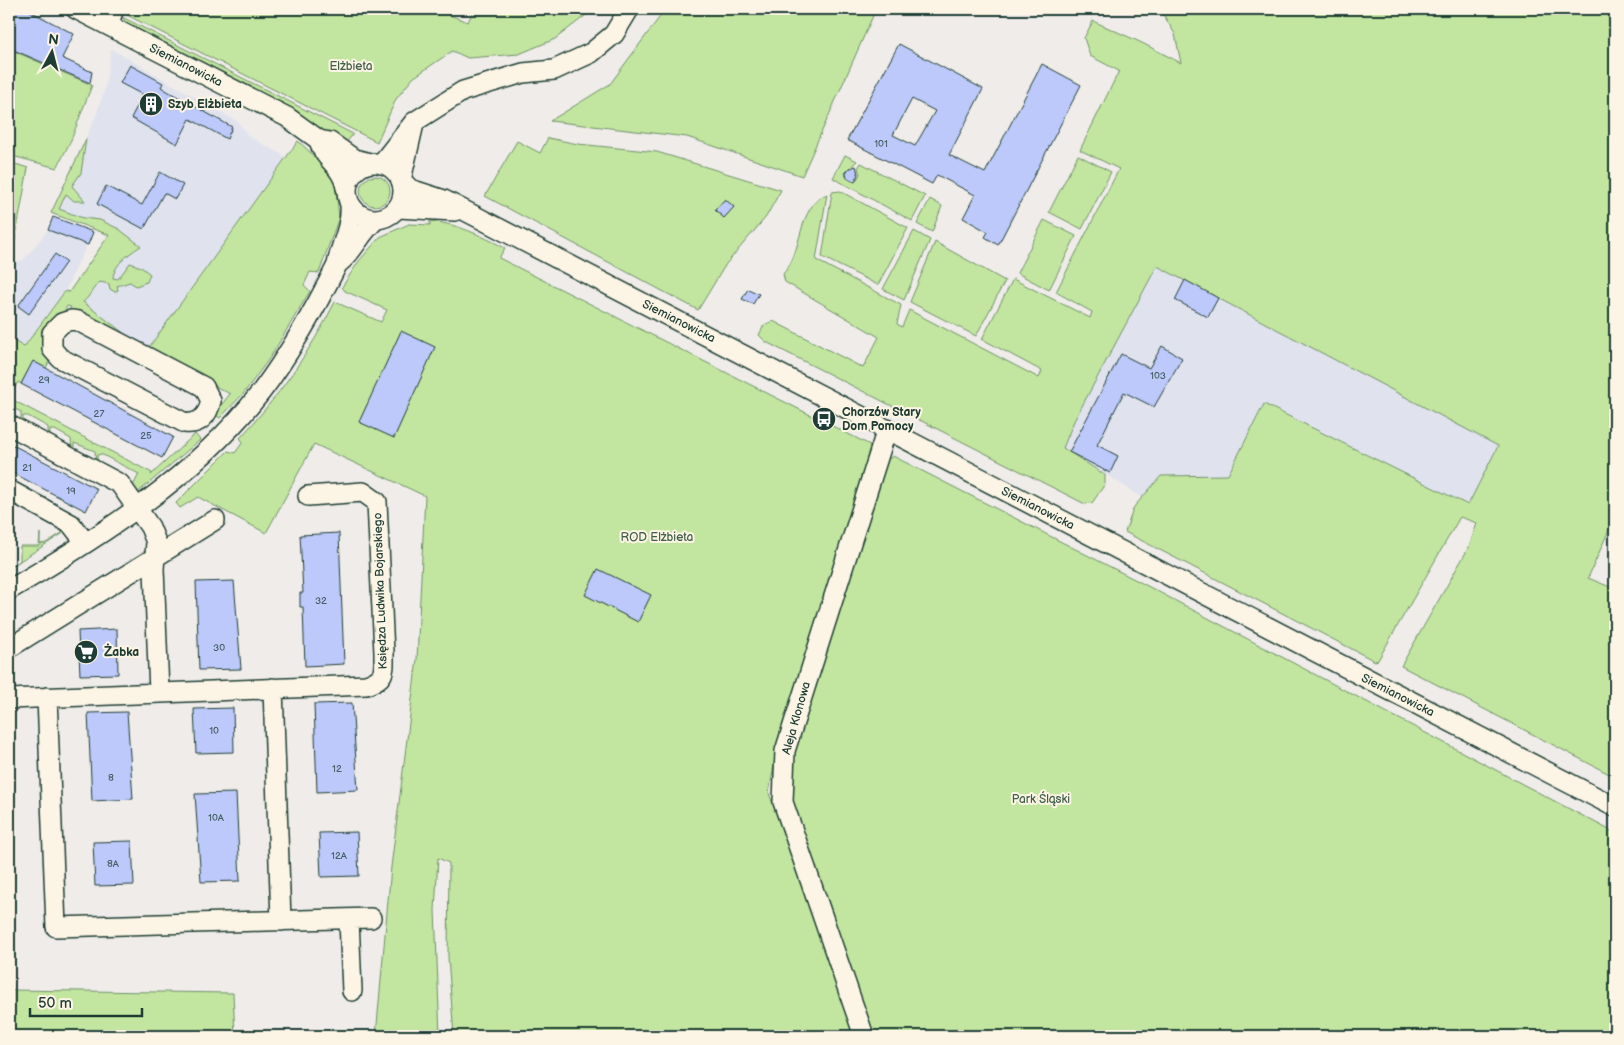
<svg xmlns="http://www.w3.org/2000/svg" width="1624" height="1045" font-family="'Balsamiq Sans',sans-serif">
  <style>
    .built { fill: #e0e2ee }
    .green { fill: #c2e59f; stroke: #70916a }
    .building { fill: #bcc9fa; stroke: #1f3d34; fill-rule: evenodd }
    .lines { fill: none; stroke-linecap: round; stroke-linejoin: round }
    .minor-casing { stroke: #1f3d34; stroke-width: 22 }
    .minor { stroke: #fcf5e5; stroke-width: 19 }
    .labels { text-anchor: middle; stroke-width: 4; stroke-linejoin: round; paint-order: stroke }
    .number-label { font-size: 10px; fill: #466066 }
    .street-label { font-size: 12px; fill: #1f3d34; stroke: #fcf5e5 }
    .park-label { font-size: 12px; fill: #405f49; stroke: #fcf5e5 }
    .poi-label { font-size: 12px; font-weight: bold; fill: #1f3d34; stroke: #fcf5e5; text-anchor: start }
  </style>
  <rect width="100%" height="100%" fill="#efece9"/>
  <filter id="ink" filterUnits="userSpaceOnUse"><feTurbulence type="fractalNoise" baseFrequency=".02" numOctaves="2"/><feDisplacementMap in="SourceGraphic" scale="10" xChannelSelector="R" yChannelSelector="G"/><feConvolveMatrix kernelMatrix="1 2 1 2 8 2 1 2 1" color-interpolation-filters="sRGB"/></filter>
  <g filter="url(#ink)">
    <path class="built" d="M111,49L238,122L248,136L286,157L147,350L69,292L109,235L51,213L96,116L105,88Z
      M53,217L93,232L67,287L23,347L12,340L9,333V260L16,262L24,260L48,230Z
      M1157,266L1498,445L1468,505L1264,404L1228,475L1161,476L1142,497L1063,448L1074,421Z"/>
    <path class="green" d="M128,9H433L468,22L474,9H594L555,39L519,54L468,58L452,51L413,78L396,99L377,142L127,15Z
      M663,9H876L802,176L687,137L550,121L610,84L662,14Z
      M1160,9H1615V516L1588,578L1615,589V777L1401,666L1469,547L1477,523L1460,517L1378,660L1375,661L1125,532L1134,507L1161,476L1228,475L1264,404L1468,505L1498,446L1157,266L1074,421L1063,448L1105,475V484L1092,503L1085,504L766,342L759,335L764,325L773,321L863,368L879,337L785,282L783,274C804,252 796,207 827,194L816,260L901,305L897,324L902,327L909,310L1039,378L1042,371L982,339L1013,279L1090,318L1092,312L1056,292L1119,169L1080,150L1119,71L1090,56L1084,38L1093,21L1140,42L1181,63L1175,34Z
      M122,17L353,134L346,143L340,144L301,115L128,25Z
      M9,49L92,85L71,140L57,168L9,155Z
      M548,138L578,144L657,152L781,190L766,217L726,264L698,310L485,196L517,141L540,153Z
      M86,139L81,173L72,186L85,201H74L66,194L59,209L83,218L100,220L119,229L141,246C130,253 114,264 113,278L118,279L130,263L141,267L150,274L147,282L136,286L130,282L117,286L118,290L115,292L110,289L109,284L100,282C92,288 91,296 83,302L146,350L65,316L71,307L67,306C55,325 57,348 46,368L33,362L21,384L18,382L9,398L152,473L151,475L195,434L200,440L136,494L131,490L139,474L101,454L97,455L98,466L96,465L95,451L74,443V453L72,452L71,439L55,430H50V441L48,440V427L28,416H23V427L21,426V412L9,406V333L12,340L24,347L65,291L69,292L109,235L51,213Z
      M298,141L309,151L335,182L339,217L319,273L310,272L304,285L310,291L271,356L244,393L220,418L214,414L230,394L147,350Z
      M845,155L857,161L845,173L847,178L852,181L857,179L860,174L858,168L861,163L925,196L912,221L833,178Z
      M1078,155L1111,172L1082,229L1049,212Z
      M9,162L28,168L14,246L9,245Z
      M360 191a15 15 0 1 1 30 0a15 15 0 1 1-30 0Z
      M840,191L908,228L878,285L822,257L832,192Z
      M930,199L942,206L932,232L917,224Z
      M1044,220L1076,236L1049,290L1017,273Z
      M430,221C458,224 480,235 505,248L499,258L870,445L858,499L777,748L769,793L855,1036H454L448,957L449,863L438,858L435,910L440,1036H376L391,867L417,659L425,496L314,444L266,533L198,497L180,508L176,503L228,451L235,453L243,442L240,438C278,397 310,352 335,302L381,322L387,310L345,291L342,287L359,261L380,237L409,224L430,225Z
      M914,231L930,240L904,300L883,289Z
      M935,242L1005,281L976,336L910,302Z
      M893,456L1138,581L1615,833V1036H871L788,801L789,766L885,461Z
      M61,523L68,530L9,568L20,561V546H39L40,533V544L46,543L62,533Z
      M9,990L233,993L235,1036H9Z"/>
    <path class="building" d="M9,9H26L74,34L62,58L92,72L90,83L9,48Z
      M899,44L983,89L949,155L985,173L1042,64L1081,85L998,245L985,237L988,232L963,218L975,195L937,175L932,184L847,140ZM912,99L935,111L915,146L893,135Z
      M130,65L163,83L161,87L169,92L232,127L227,139L190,119L177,144L131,118L143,95L120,83Z
      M856,166L858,174L855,182L847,178L846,173L848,169Z
      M160,172L183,185L175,199L164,193L144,229L97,204L106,186L142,205Z
      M725,199L734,207L724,218L715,210Z
      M53,217L93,232L88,245L48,230Z
      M55,254L66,262L29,314L18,306Z
      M1185,280L1218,298L1208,317L1175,300Z
      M748,289L759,294L753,304L742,299Z
      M401,331L435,347L394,438L359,422Z
      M1162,346L1182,358L1154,407L1124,392L1097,445L1118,456L1110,473L1069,452L1121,354L1149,368Z
      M33,361L173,437L162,458L21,384Z
      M9,443L97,489L86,511L9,471Z
      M339,533L344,664L305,666L303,607H300V593H303L300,535Z
      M598,569L651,595L638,622L585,595Z
      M234,581L241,669L199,670L196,582Z
      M117,629L118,674L80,675L78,631Z
      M352,703L358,790L317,792L314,704Z
      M233,708L234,752L196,753L194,709Z
      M127,712L133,799L92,801L88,713Z
      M236,793L240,881L201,882L195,794Z
      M357,832L359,876L321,877L319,833Z
      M132,841L134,885L95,886L93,842Z"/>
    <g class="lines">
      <g class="minor-casing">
        <path id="minor" d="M76,9L287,117L319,140L330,142L354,159L370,163
          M108,25L114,9
          M319,140C323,160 343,166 346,188
          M347 191a28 28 0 1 1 56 0a28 28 0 1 1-56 0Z
          M381,164L414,122L463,91L523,73L554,70L591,53L614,34L629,9
          M401,180L410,189L444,200L479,218L1615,807
          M401,180L413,128
          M398,208L455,211
          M340,262C355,250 361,231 377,219
          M71,320L78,321L204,387L211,401C208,415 200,425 185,423L60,358L52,349V333L62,323Z
          M9,425L120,484L150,527L156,542L154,569L159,692
          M9,490L71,524L85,542
          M9,590C101,536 195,477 261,392C291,352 315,309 337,265C340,245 352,226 350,205
          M9,648L215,520
          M273,688L281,921
          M47,697L56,927L371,918
          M9,699L366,685C386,678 384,672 384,653L377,502L363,492L308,496
          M349,919L352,991
          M864,1036L783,802L785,751L887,429"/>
      </g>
      <use href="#minor" class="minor"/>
    </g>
  </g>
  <defs>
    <g id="building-disc" transform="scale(1.25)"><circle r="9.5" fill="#1f3d34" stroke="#fcf5e5"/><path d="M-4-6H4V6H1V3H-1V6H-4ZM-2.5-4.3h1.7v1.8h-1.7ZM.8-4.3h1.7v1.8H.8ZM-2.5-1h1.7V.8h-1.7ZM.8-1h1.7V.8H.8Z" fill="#fff"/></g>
    <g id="bus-disc" transform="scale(1.25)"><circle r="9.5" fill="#1f3d34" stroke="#fcf5e5"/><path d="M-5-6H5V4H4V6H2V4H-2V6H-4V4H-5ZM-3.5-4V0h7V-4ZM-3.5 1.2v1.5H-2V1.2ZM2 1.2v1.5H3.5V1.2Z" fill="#fff"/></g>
    <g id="supermarket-disc" transform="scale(1.25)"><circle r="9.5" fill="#1f3d34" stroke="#fcf5e5"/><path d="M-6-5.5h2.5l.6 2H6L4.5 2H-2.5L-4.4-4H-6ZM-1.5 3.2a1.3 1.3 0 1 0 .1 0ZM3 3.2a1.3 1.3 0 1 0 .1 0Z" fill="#fff"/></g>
  </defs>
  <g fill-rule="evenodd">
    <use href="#building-disc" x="151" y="104"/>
    <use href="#bus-disc" x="824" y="419"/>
    <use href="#supermarket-disc" x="86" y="652"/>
  </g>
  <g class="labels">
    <g class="number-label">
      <text x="881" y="147">101</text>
      <text x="1158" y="379">103</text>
      <text x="44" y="383">29</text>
      <text x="99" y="417">27</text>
      <text x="146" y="439">25</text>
      <text x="27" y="471">21</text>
      <text x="71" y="494">19</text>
      <text x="321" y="604">32</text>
      <text x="219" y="651">30</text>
      <text x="214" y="734">10</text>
      <text x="337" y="772">12</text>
      <text x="111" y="781">8</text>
      <text x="216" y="821">10A</text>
      <text x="339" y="859">12A</text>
      <text x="113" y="867">8A</text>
    </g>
    <g class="street-label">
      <text transform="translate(186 65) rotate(27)" y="4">Siemianowicka</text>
      <text transform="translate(679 321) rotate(27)" y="4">Siemianowicka</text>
      <text transform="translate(1038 508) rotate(27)" y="4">Siemianowicka</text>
      <text transform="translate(380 591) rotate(-92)" y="4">Księdza Ludwika Bojarskiego</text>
      <text transform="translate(1398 695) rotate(27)" y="4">Siemianowicka</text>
      <text transform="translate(796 718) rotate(-74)" y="4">Aleja Klonowa</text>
    </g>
    <g class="park-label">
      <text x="351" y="70">Elżbieta</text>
      <text x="657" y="541">ROD Elżbieta</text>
      <text x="1041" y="803">Park Śląski</text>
    </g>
    <g class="poi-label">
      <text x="168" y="108">Szyb Elżbieta</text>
      <text x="842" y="416">Chorzów Stary<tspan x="842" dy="14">Dom Pomocy</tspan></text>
      <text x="104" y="656">Żabka</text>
    </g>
  </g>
  <rect width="1624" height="1045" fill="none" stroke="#fcf5e5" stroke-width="30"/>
  <rect x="15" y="15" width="1594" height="1015" fill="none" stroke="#1f3d34" stroke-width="2" filter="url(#ink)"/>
  <g transform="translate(52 52) rotate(7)" stroke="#fcf5e5" stroke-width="4" paint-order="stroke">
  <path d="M0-4L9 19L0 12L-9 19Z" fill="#1f3d34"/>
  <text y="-8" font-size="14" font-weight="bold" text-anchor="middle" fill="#1f3d34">N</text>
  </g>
  <path d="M30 1008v8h112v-8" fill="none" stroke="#1f3d34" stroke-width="2.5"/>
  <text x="38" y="1008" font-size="15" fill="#1f3d34" stroke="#fcf5e5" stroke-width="4" paint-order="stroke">50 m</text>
</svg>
